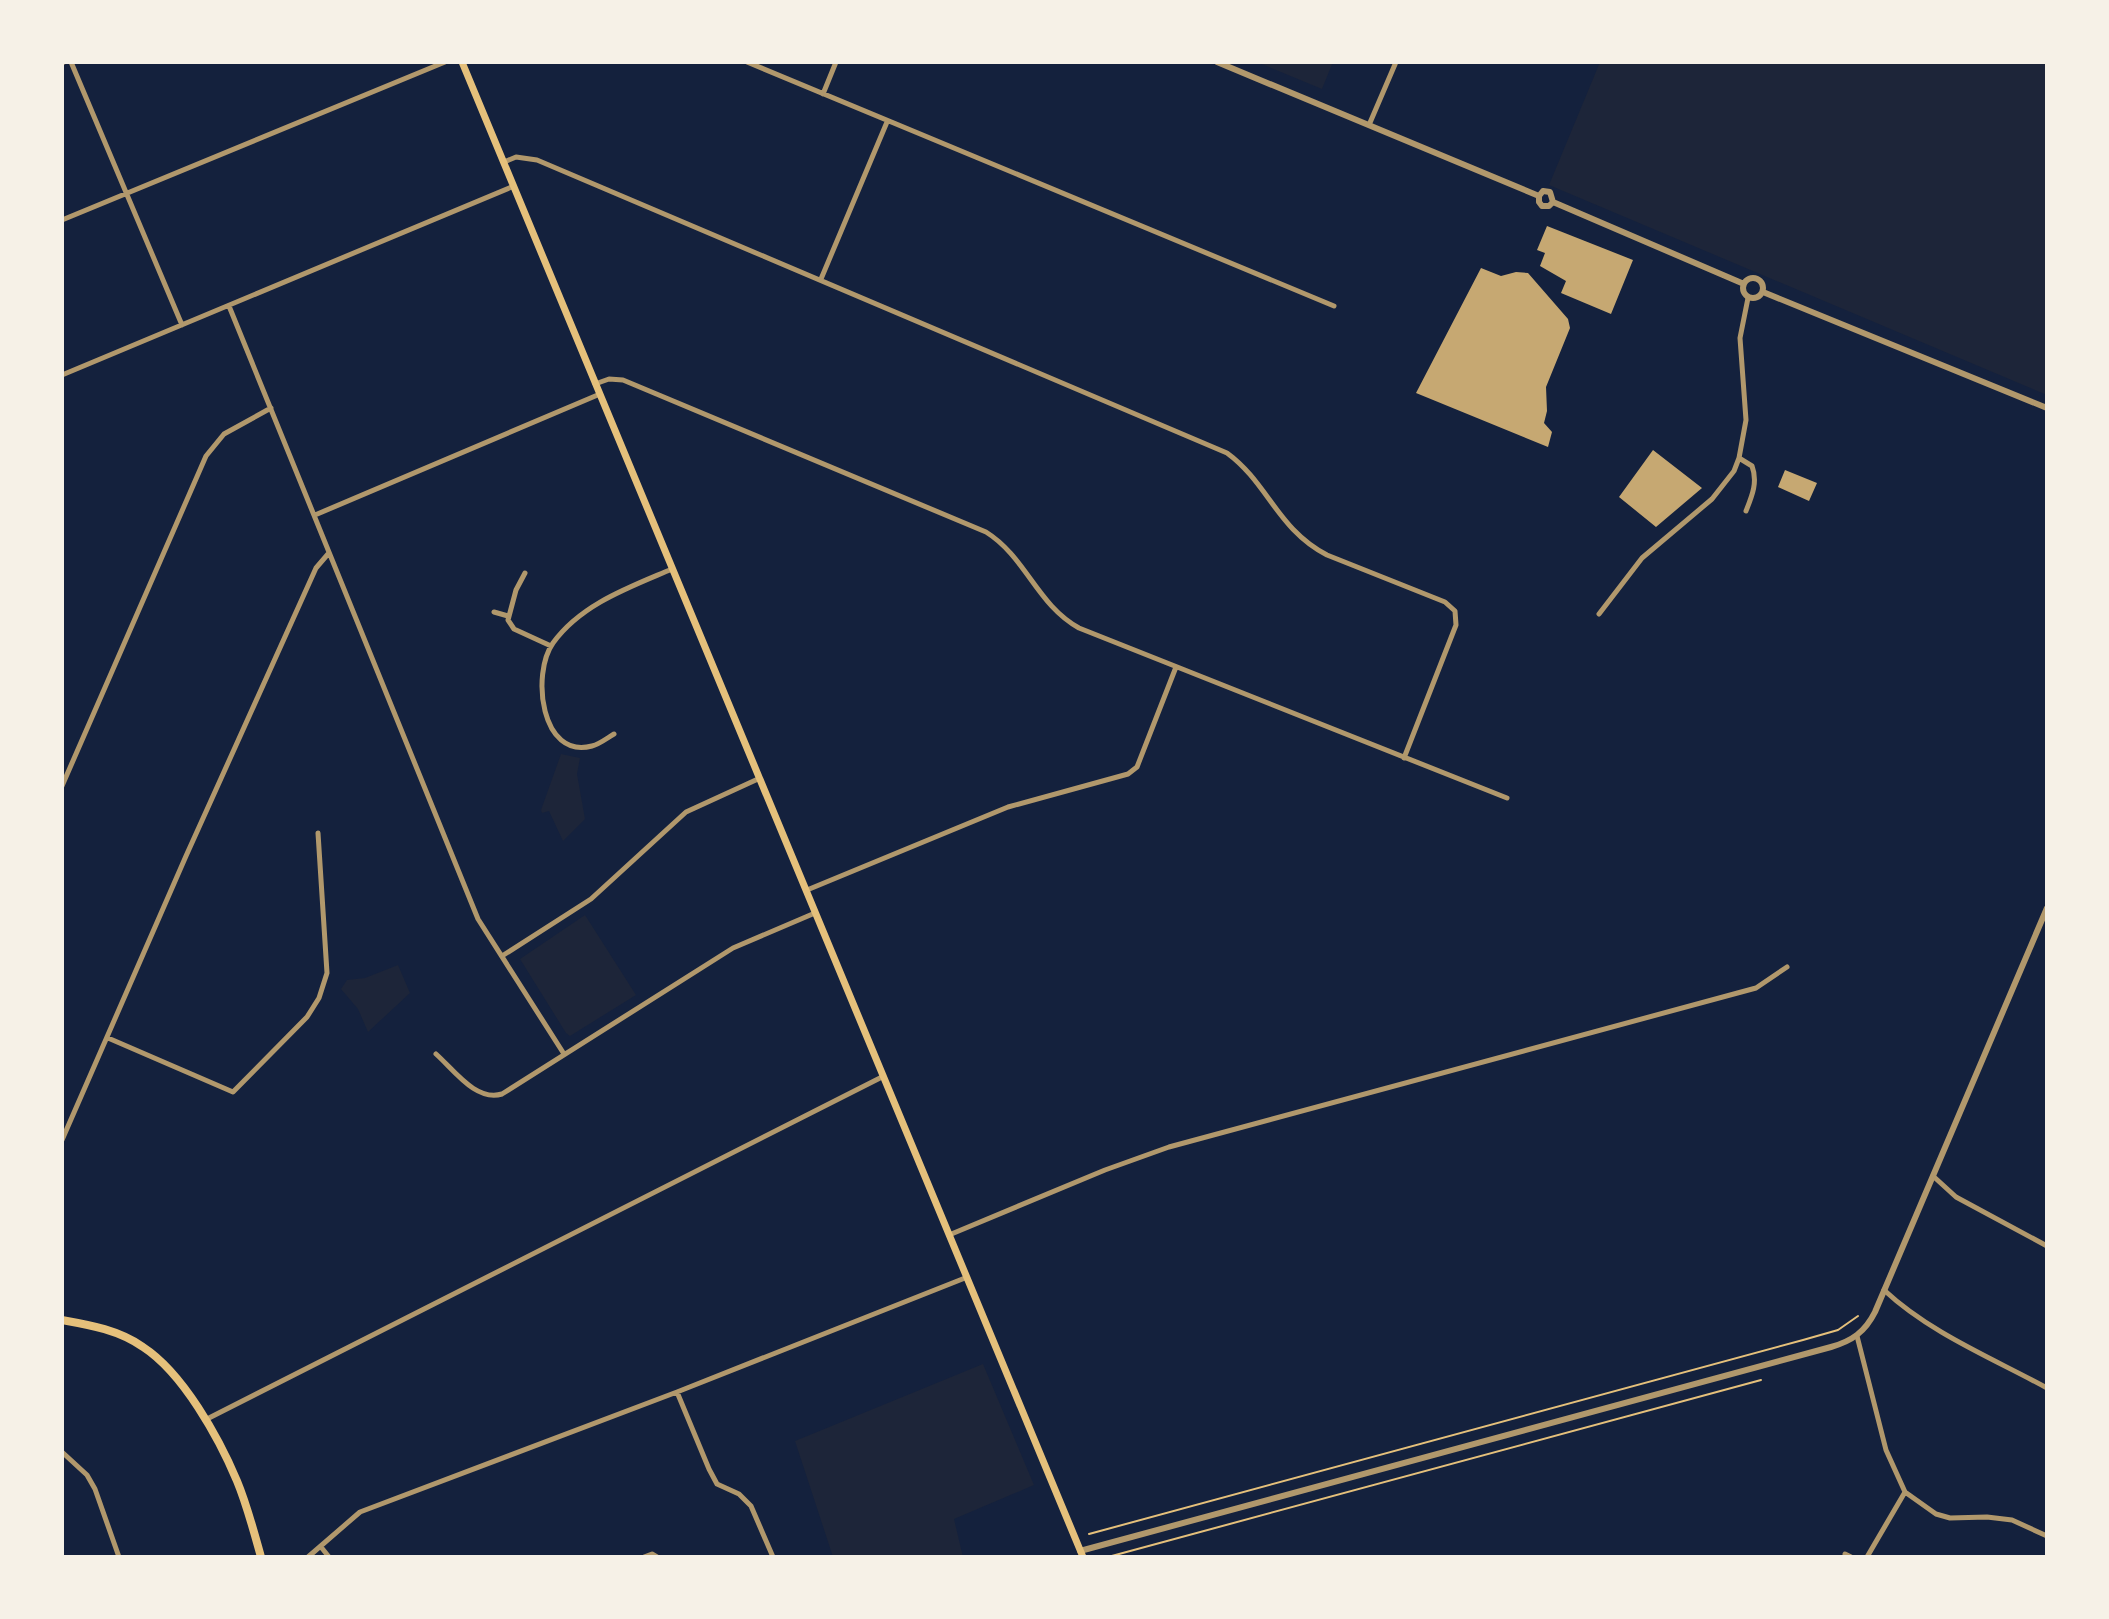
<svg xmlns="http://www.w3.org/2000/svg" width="2109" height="1619" font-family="Ubuntu,sans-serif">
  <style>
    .green { fill: #1d2539 }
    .building { fill: #c6a872 }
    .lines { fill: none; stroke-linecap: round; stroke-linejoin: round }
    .path { stroke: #e5c07b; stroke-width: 2 }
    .minor { stroke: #b1986c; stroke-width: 5 }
    .tertiary { stroke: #b1986c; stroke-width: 6 }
    .secondary { stroke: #e5c07b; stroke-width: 7 }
    .primary { stroke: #e5c07b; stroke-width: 8 }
  </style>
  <rect width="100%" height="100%" fill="#14213d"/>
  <path class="green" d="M1257,62H1333L1322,89Z
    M1600,62H2047V395L1549,185Z
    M561,754L580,758L577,774L585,819L563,841L549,811L542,813L541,810Z
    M585,915L636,995L570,1036L566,1033L520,959Z
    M398,965L410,993L368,1032L358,1009L341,989L347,980L365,978Z
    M983,1364L1034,1485L954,1519L963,1557H833L795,1441Z"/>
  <path class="building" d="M1547,226L1633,260L1611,314L1561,293L1566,281L1540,266L1545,253L1537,250Z
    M1481,268L1501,276L1516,272L1528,273L1568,319L1570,328L1546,387L1547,411L1544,423L1552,432L1548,447L1416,393Z
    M1653,450L1702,488L1656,527L1619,497Z
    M1785,470L1817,483L1809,501L1778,487Z"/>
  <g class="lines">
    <path class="path" d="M1089,1534L1803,1340L1838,1330L1858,1316
      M1108,1557L1761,1380"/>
    <path class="minor" d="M71,62L182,325
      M747,62L1334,306
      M62,63L64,62
      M823,94L836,62
      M1369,125L1396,62
      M504,162L516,157L537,160L1227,453C1268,483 1277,529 1327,555L1445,602L1455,611L1456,625L1404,758
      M62,220L445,62
      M821,279L887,122
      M229,306L478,919L564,1054
      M62,375L514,186
      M595,384L609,379L623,380L986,532C1026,557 1037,605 1079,628L1507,798
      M1739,458L1752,466C1758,482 1752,496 1746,511
      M315,515L600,394
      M525,573L516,590L508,620L514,629L551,646
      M494,612L508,616
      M1599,614L1642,558L1712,499L1734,471L1739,458L1746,420L1740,338L1748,298
      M614,734C607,738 600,744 592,746C541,760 531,674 553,643C581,604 630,587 672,569
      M62,786L206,456L224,434L271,408
      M807,890L1008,807L1128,774L1137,767L1176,667
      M502,956L591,899L686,812L758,779
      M108,1038L233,1092L307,1017L319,998L327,973L318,833
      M436,1054C454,1070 476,1102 502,1094L733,948L815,913
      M62,1140L186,856L316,568L328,554
      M1933,1176L1956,1197L2047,1246
      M949,1235L1105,1170L1169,1147L1756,988L1787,967
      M1884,1290C1930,1333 1992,1358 2047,1388
      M1857,1336L1886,1450L1905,1492L1936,1514L1950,1518L1987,1517L2012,1520L2047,1536
      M677,1392L709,1469L717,1484L739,1494L751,1506L773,1557
      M205,1420L882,1077
      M62,1452L87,1475L95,1489L119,1557
      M321,1547L329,1557
      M1845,1554L1851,1557
      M308,1557L360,1512L677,1392L965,1278
      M644,1557L652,1554L657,1557
      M1867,1557L1905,1492"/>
    <path class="tertiary" d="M1217,62L1539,196
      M1539,196L1543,191L1550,192L1553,202
      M1539,196V202L1542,206H1549L1553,202
      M1553,202L1744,284
      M1743 288a10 10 0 1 1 20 0a10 10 0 1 1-20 0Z
      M1763,292L2047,408
      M1080,1551L1831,1347C1852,1341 1865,1332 1875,1312L2047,908"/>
    <path class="secondary" d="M462,62L1083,1557"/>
    <path class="primary" d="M62,1320C90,1325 119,1330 143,1347C183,1373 219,1438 237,1481C247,1505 254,1532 261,1557"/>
  </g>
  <rect width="2109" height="1619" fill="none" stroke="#f6f1e7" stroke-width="128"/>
</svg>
